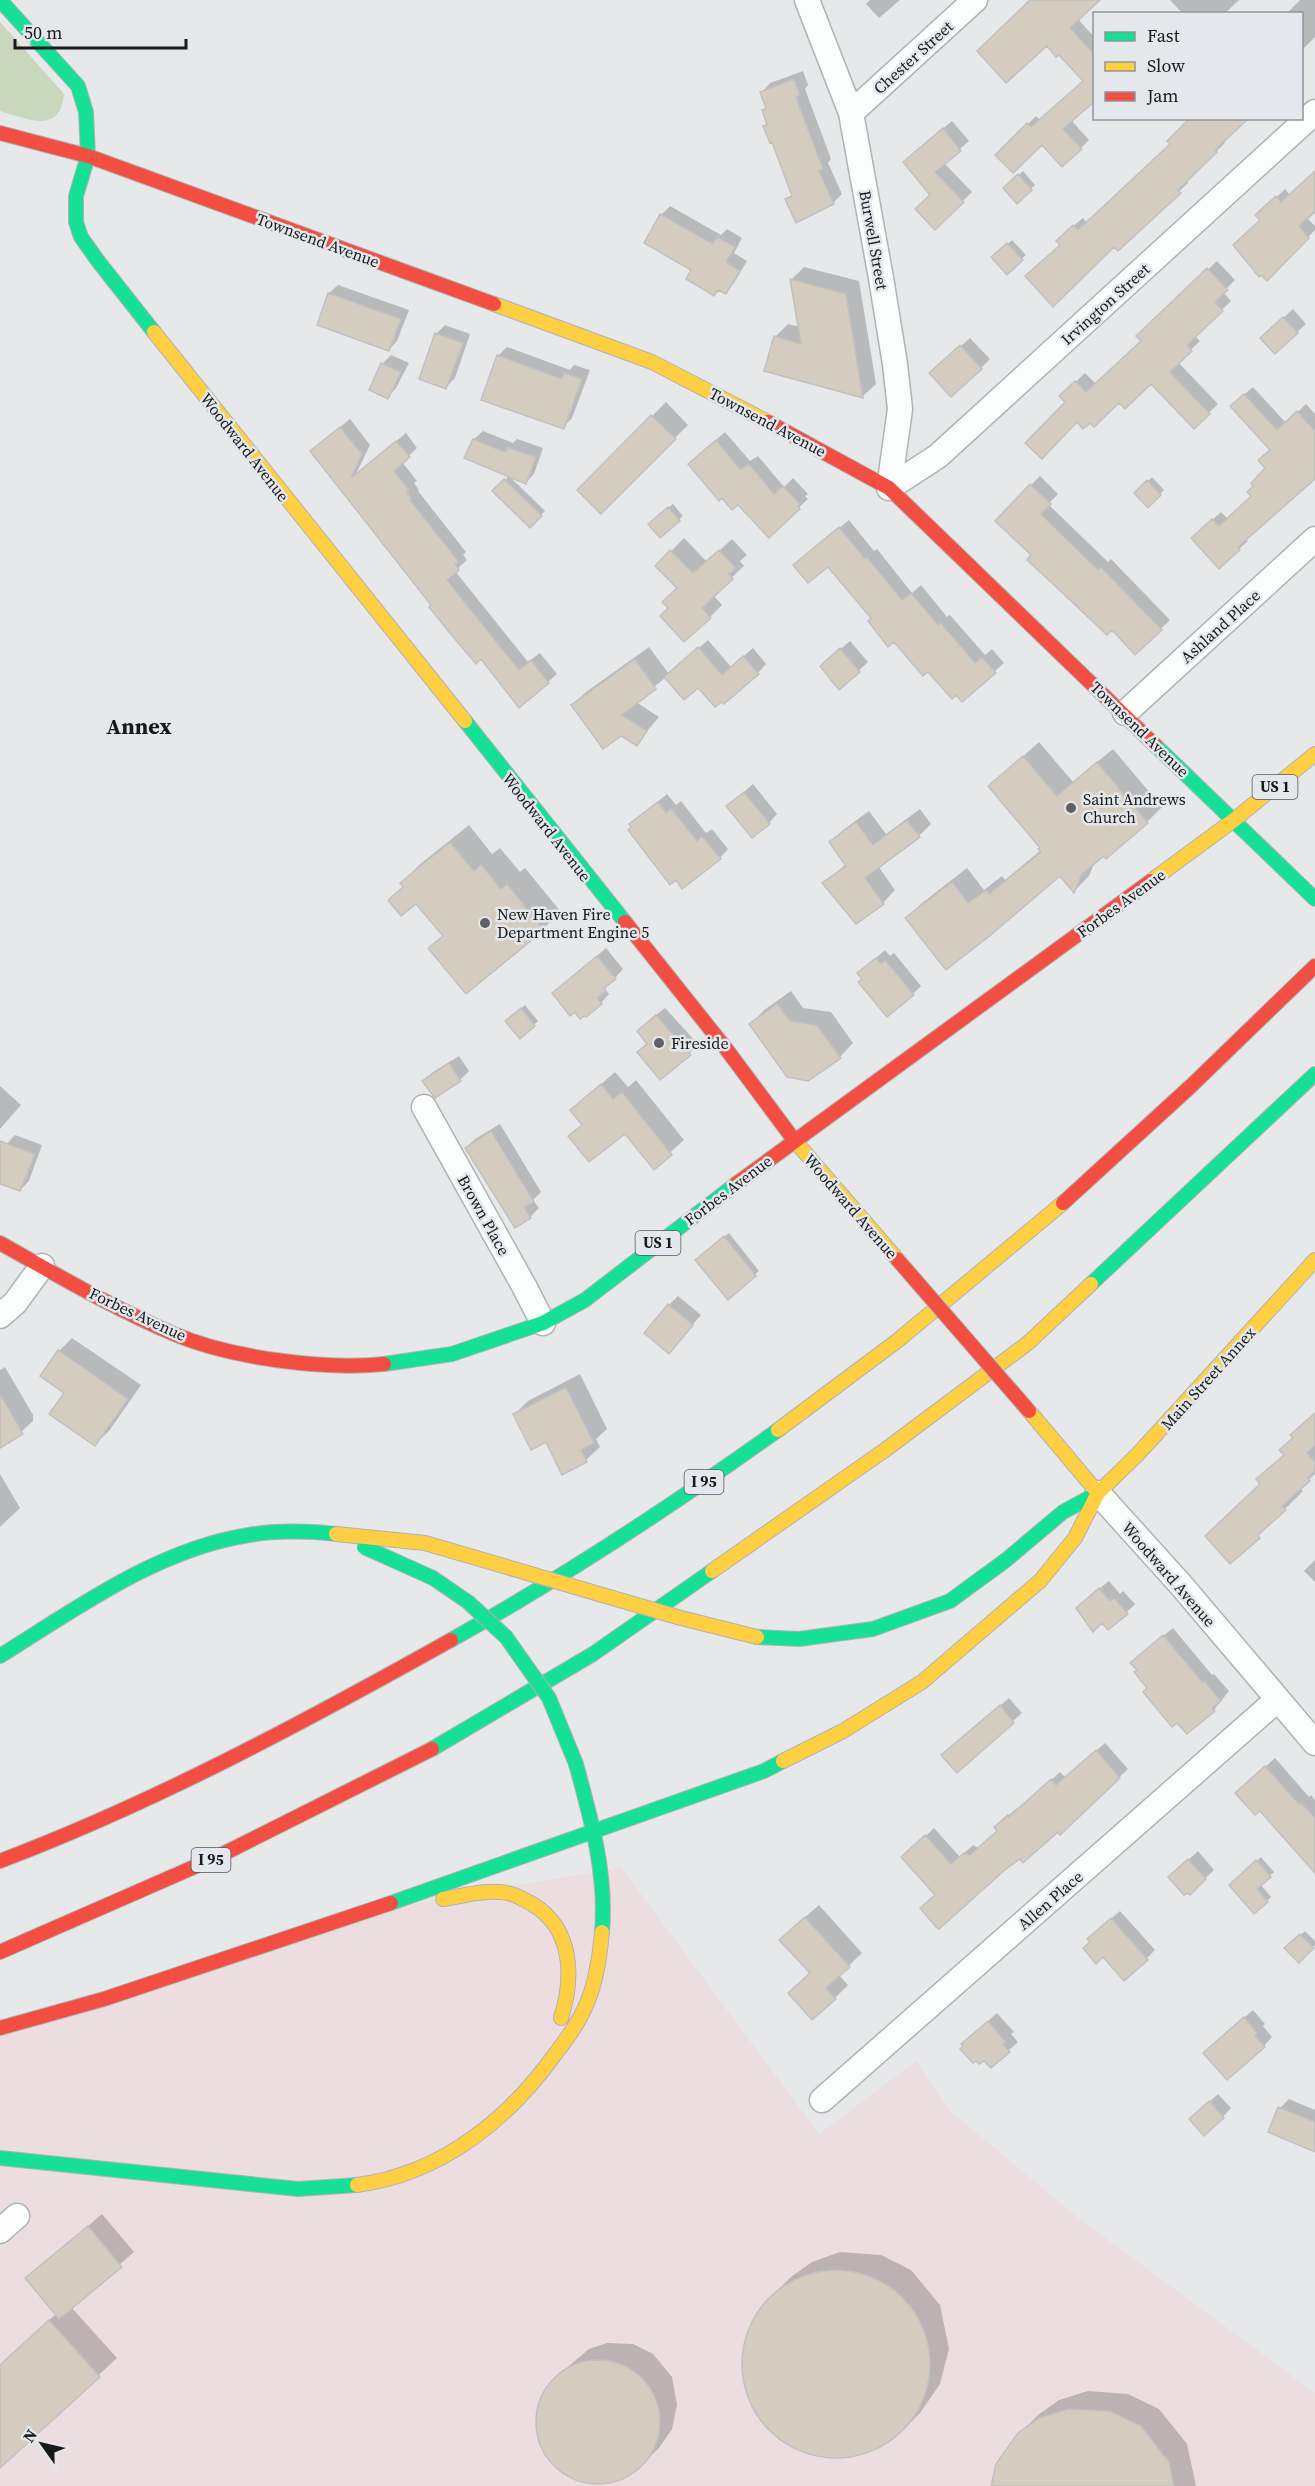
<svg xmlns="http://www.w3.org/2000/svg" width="1315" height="2486" font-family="'Source Serif 4',serif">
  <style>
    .industrial { fill: #ecdee0 }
    .green { fill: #c9d7bc }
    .shadow { fill: #0003 }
    .building { fill: #d5ccc0; stroke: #c0c0c0; stroke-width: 1.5 }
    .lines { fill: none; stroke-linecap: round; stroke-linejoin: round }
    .street-casing { stroke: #b0b2b4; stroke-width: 27 }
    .fast-casing { stroke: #b0b2b4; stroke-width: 16 }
    .slow-casing { stroke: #b0b2b4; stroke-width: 16 }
    .jam-casing { stroke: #b0b2b4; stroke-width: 16 }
    .street { stroke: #fbfcfc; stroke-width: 24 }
    .fast { stroke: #16e098; stroke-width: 14 }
    .slow { stroke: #ffcf43; stroke-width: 14 }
    .jam { stroke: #f24e42; stroke-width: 14 }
    .fast-bridge-casing { stroke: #b0b2b4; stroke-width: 16; stroke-linecap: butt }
    .slow-bridge-casing { stroke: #b0b2b4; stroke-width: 16; stroke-linecap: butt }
    .jam-bridge-casing { stroke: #b0b2b4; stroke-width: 16; stroke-linecap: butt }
    .fast-bridge { stroke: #16e098; stroke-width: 14 }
    .slow-bridge { stroke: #ffcf43; stroke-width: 14 }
    .jam-bridge { stroke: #f24e42; stroke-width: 14 }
    .poi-dot { fill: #606163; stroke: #e4e8ec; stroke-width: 2 }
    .labels { text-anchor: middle; stroke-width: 5; stroke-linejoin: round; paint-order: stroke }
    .shield { fill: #e4e8ec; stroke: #55575a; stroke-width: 1.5 }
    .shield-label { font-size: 15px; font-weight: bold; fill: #18191b }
    .street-label { font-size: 16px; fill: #18191b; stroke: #e4e8ec }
    .poi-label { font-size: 16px; fill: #18191b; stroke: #e4e8ec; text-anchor: start }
    .district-label { font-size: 22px; font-weight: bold; fill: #18191b; stroke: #e4e8ec }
  </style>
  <rect width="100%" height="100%" fill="#e6e8ea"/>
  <path class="industrial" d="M621,1867L819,2134L916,2061L948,2109L1076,2216L1315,2393V2486H0V2028L362,1913Z"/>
  <path class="green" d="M0,22L64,94C60,136 26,118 0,111Z"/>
  <path class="shadow" d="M870,0H900L879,18L866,4Z
    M1033,0H1099L1078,19L1094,37V98L1071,120L1089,140L1081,148L1042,142L998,155L1036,116L1040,120L1085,80Z
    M1170,0H1239L1224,14H1183Z
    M1300,0H1315V37L1302,50V14H1286Z
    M803,71L808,85L805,89L831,159L828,163L842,194L833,203L787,199L793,193L773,140L765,127L768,123L764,110L767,107L762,92L770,83Z
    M952,121L969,141L944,163L972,192L935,228L932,195L913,154Z
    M1223,141L1225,143L1186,181L1188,183L1118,249L1114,245H1061L1066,232L1083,218L1087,223Z
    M1023,171L1035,185L1017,202L1005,188Z
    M1315,172V213L1308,219L1315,226V230L1267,279L1262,220L1258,215L1285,189L1290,195Z
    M670,206L721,235L727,229L742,238L734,253L747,261L734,283L725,292L719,289L714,294L693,269L646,243L661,215Z
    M1012,240L1026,255L1007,272L993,257Z
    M1217,261L1235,280L1223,292L1231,301L1195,336L1200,341L1178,362L1218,404L1194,427L1151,382L1119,401L1067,402L1070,387L1085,373L1096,384L1142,340L1138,336Z
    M804,267L859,281L876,384L863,396L766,370L775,337L788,324L800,327L792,279Z
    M338,285L409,310L397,341L389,350L318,324L329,293Z
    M1293,309L1306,324L1297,332L1271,329Z
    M445,325L470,334L455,378L446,387L436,334Z
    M970,338L990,359L981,368L940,365Z
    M507,347L570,370L574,365L590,370L572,418L563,427L498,356Z
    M391,355L409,363L396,388L388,397L371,389L382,364Z
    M1253,387L1286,423L1306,404L1315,414V477L1245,538L1248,541L1239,549L1201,530L1221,512L1228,519L1253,496L1267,468L1271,450L1240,398Z
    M666,402L688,425L601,512L579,490Z
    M350,419L370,445L356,474L406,433L417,448L402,462L417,481L414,483L419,490L418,491L466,552L463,555L467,560L455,571L528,662L540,653L557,674L548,682L481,657L433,605L320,443Z
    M483,431L513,443L517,439L543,448L534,474L525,483L466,457L474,439Z
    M725,432L750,461L758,456L784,487L793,478L808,494L805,496L808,499L769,536L699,455Z
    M509,476L545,511L530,526L494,491Z
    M1040,476L1058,494L1048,504L1108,562L1111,559L1170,620L1136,653L997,520Z
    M1152,477L1164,490L1148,506L1136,493Z
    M673,504L683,516L660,536L654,520Z
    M849,520L874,551L877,549L912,593L921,585L947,617L950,615L985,655L992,649L1004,663L962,700L872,618L829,565L804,557Z
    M684,538L707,562L732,539L747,555L740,561L744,566L713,595L722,605L710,617L670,608L679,587L657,566Z
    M708,640L731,667L753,648L766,664L758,673L698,685L666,677L636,702L659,717L636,744L573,705L586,692L649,647L669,674Z
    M850,641L868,662L840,688L830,658Z
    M1039,742L1073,782L1113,749L1162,807L1147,822L1095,861L1089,876L1074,891L1060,873L991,933L907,918L922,903L967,868L984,890L1002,876L1005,880L1041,850L1042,848L990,786Z
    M753,784L777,814L769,823L728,806Z
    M667,794L676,805L681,801L706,833L712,829L728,849L720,858L633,827L631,825L640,816Z
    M920,809L931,824L919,836L878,866L895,890L883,903L824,883L846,864L831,842L843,830L869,811L886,834Z
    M469,825L492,854L500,848L520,872L525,868L561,912L543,929L430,948L444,935L417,901L390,900L404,886L402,883L419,865Z
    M606,948L623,969L605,989L609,994L601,1003L554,993Z
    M885,950L890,956L894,953L921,986L913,994L864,979L859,973Z
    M791,991L803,1008L831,1012L853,1043L840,1057L751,1024L764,1010Z
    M525,1005L538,1021L534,1025L511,1017Z
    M665,1008L699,1045L660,1078L639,1052L648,1043L647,1022Z
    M459,1056L469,1071L460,1080L424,1081L433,1072Z
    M615,1072L628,1087L636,1080L684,1140L654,1167L625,1131L570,1136L583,1124L572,1110Z
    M0,1086L21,1105L0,1129Z
    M500,1124L541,1192L533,1200L539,1208L530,1217L466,1148L475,1139Z
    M15,1135L42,1145L29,1181L20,1190L0,1182V1161L7,1144Z
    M729,1233L759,1271L728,1297L701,1256Z
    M678,1296L701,1315L677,1343L669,1305Z
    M72,1338L141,1385L109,1431L95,1444L66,1392L59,1351Z
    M5,1367L33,1415V1421L19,1434L0,1445V1370Z
    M580,1374L607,1429L596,1439L600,1447L586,1460L563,1473L546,1440L515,1414L528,1401Z
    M1315,1413V1474L1299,1488L1303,1491L1285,1509L1258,1479L1285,1454L1281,1450Z
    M0,1474L20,1508L0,1527Z
    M1315,1560V1582L1304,1571Z
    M1109,1581L1120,1594L1123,1591L1135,1604L1126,1613L1102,1621L1086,1599Z
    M1173,1628L1212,1675L1214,1674L1229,1691L1214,1710L1187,1732L1149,1688L1138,1670L1141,1654Z
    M1009,1698L1022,1713L1013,1721L983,1747L952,1746Z
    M1105,1743L1128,1769L1060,1833L1058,1830L1020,1857L936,1895L912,1849L934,1828L960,1857L973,1845L979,1848L999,1830L1004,1819L1017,1808L1018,1810L1060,1772L1066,1778Z
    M1275,1758L1309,1797L1311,1795L1315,1800V1871L1246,1784Z
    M1198,1851L1214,1870L1190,1893L1179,1869Z
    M1261,1857L1274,1872L1260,1884L1271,1897L1267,1901L1231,1885Z
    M819,1905L862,1953L839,1975L848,1985L835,1998L811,1973L795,1926Z
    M1120,1911L1155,1950L1146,1959L1092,1942L1098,1930Z
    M1305,1931L1315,1941V1945L1299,1961L1286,1948Z
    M1253,2010L1265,2024L1263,2026L1272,2037L1264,2046L1214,2044Z
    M997,2013L1014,2032L1011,2034L1018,2042L991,2066L984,2059L972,2035Z
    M1218,2094L1231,2108L1223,2117L1200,2110Z
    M1289,2099L1315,2110V2151L1270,2131L1280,2108Z
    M102,2214L134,2252L71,2307L117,2358L0,2466V2365L56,2314L27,2278Z
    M840,2252L881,2255L911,2270L940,2305L949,2349L940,2384L920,2413L901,2432L879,2448L849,2458L810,2455L779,2440L752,2407L742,2365L750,2326L772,2296L791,2277L812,2262Z
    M607,2343L633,2344L653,2354L672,2377L677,2405L672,2429L659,2448L640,2466L626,2477L606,2483L581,2481L561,2471L543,2450L537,2422L542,2397L556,2377L589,2349Z
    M1088,2391L1128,2394L1159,2409L1187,2444L1196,2486H993L1019,2434L1038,2415L1059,2400Z"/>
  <path class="building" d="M1030,0H1100L1070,28L1095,55V101L1063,129L1082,149L1062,167L1042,145L1013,173L995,155L1027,123L1031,127L1083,81L1059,55L1056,57L1047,46L1006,83L977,51Z
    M794,79L800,95L796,97L823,169L819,171L834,204L796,223L785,199L792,196L772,142L770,143L763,126L767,125L762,110L766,108L760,92Z
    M1190,118H1249L1215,150L1217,152L1178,190L1181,193L1118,251L1114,247L1053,307L1025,276L1060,245L1056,241L1073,225L1078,230L1170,144L1167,141Z
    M943,128L961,151L935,172L964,202L935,230L915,209L930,195L903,162Z
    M1315,171V211L1299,226L1309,238L1267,281L1261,275L1259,277L1233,245L1260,220L1255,215L1276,196L1281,202Z
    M1018,174L1032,190L1017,204L1003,188Z
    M660,214L713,244L717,237L735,247L726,262L740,271L726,294L718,290L714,296L686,279L691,270L644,243Z
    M1007,243L1023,260L1007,275L991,257Z
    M1207,268L1228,290L1215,302L1223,311L1187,345L1192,351L1170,372L1210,414L1194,429L1151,384L1125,409L1119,403L1094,427L1090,423L1083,429L1077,422L1042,459L1025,443L1065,402L1059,396L1075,381L1086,392L1141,341L1136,336Z
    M790,279L846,294L863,398L764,371L774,336L801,344Z
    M328,293L401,319L389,351L317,325Z
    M1283,317L1298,333L1275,354L1260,338Z
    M435,333L463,343L446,389L419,379Z
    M960,345L982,369L951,397L929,373Z
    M497,355L562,379L564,373L582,379L564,429L481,400Z
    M381,363L401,372L388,399L369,390Z
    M1244,394L1277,430L1297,411L1315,431V479L1238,547L1240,550L1219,569L1191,538L1212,519L1219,526L1251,496L1247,492L1253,486L1251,483L1265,468L1258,460L1270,450L1230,406Z
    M651,415L676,439L601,514L577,490Z
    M340,427L362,454L351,478L396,441L410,457L394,471L409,490L407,492L412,499L410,500L459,562L455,564L459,570L447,580L519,670L531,660L549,683L519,708L481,659L476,664L449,632L429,607L431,605L310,451Z
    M473,439L505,452L507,447L536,457L526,484L464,458Z
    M716,440L740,469L749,464L774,494L783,486L800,504L798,506L800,509L769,538L738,505L732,510L722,498L719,501L688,464Z
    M504,479L542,516L530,528L492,491Z
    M1147,480L1161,495L1148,508L1134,493Z
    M1030,484L1051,504L1041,514L1098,570L1101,567L1162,630L1135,655L1114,632L1111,631L1107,635L1053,584L1027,560L1031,555L995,521Z
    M668,507L680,521L660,538L648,524Z
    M839,527L865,559L867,557L902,600L911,593L938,625L940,622L975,663L982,657L996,673L962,702L956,695L952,699L928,672L923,676L894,642L888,647L868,621L871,618L828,567L808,583L793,565Z
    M670,550L693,573L719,550L736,568L729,574L733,579L702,608L711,618L684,642L660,616L668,608L662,602L677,588L655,566Z
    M698,647L722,675L743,656L759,674L724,704L722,702L715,707L698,688L684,700L664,677Z
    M840,648L860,672L839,690L820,666Z
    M635,659L656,689L622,715L647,731L637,746L621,736L603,749L571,705Z
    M1023,756L1057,796L1097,762L1148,823L1106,859L1104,856L1082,874L1074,893L1060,876L992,934L946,970L905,918L952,882L968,903L986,890L989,894L1041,852L1038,849L1040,848L988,786Z
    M744,792L770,824L752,838L726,806Z
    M658,802L666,813L671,808L697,841L702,836L721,859L682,889L676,880L670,885L628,830L631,827L629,824Z
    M907,820L920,837L865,878L884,904L856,924L822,883L846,866L829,842L856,822L873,845Z
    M450,842L474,871L481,864L501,889L507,884L544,930L466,994L428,948L443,936L416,904L401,916L388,900L403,887L400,883Z
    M597,956L616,979L604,988L606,991L597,998L602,1004L586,1017L584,1016L580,1019L575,1012L570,1016L552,993Z
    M876,958L881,964L885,960L914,995L887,1017L858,982L862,979L857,973Z
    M777,1004L790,1021L817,1025L841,1058L808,1081L787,1077L749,1024Z
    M521,1008L535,1026L520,1039L505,1021Z
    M656,1015L691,1055L660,1080L637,1052L647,1044L637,1031Z
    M449,1063L461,1081L435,1098L422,1081Z
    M601,1084L613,1099L622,1092L672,1155L654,1170L625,1134L589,1162L568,1136L582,1125L570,1110Z
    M491,1131L534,1202L524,1207L531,1218L515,1228L465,1148Z
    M0,1141L35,1154L20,1191L0,1184Z
    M724,1236L756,1276L728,1300L695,1260Z
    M668,1304L693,1325L669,1354L644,1333Z
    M58,1350L128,1399L95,1446L49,1414L64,1393L40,1376Z
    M566,1387L594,1443L581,1450L587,1462L562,1475L546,1442L531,1450L513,1414Z
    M0,1394L23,1434L0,1448Z
    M1315,1413V1445L1307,1453L1315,1462V1471L1307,1478L1310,1481L1282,1506L1286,1510L1258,1535L1260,1538L1230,1564L1205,1536L1260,1484L1256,1479L1284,1455L1279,1450L1293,1438L1290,1435Z
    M1099,1588L1110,1601L1114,1598L1128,1614L1108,1630L1102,1623L1093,1632L1076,1608Z
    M1163,1635L1203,1683L1204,1681L1221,1701L1212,1708L1215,1711L1187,1734L1177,1723L1172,1727L1143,1692L1147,1688L1134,1672L1137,1670L1130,1663Z
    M1000,1705L1014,1723L957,1773L941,1755Z
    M1096,1750L1120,1778L1060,1835L1058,1832L1023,1863L1020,1859L1006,1869L939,1929L936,1927L920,1908L935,1895L901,1857L925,1835L951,1864L964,1853L970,1855L997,1831L994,1827L1008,1815L1009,1817L1051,1779L1056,1785Z
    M1265,1766L1299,1804L1301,1803L1315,1818V1873L1260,1811L1255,1815L1235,1793Z
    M1188,1859L1206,1879L1190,1895L1188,1893L1184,1895L1168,1877Z
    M1256,1860L1271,1877L1257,1889L1268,1902L1254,1914L1229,1885Z
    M805,1917L850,1967L826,1988L836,1999L812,2020L788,1993L810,1973L779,1940Z
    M1111,1918L1148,1960L1124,1981L1103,1957L1096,1964L1083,1948L1090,1942L1087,1939Z
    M1300,1934L1314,1948L1299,1963L1284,1948Z
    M1244,2017L1257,2033L1255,2036L1265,2047L1227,2080L1203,2053Z
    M988,2021L1006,2042L1003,2044L1010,2052L991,2068L984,2061L979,2064L976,2061L973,2063L960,2049L963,2046L961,2044Z
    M1209,2101L1224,2118L1204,2136L1189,2119Z
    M1278,2107L1315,2122V2152L1268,2132Z
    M88,2226L122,2267L59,2319L25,2278Z
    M742 2364a94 94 0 1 1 188 0a94 94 0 1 1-188 0Z
    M49,2320L100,2377L0,2468V2365Z
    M536 2422a62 62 0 1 1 124 0a62 62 0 1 1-124 0Z
    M1068,2409L1110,2411L1141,2426L1169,2462L1174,2486H991L996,2464L1018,2433L1039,2418Z"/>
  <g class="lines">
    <g class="street-casing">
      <path id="street" d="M807,0L851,113L881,278L895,364L900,409L889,488
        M851,113L975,0
        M889,488L938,456L1315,112
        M1125,713L1315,539
        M424,1107L524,1286L543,1323
        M0,1316L15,1303L42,1266
        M1098,1493L1181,1585L1315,1743
        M822,2100L1277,1700
        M0,2231L17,2216"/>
    </g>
    <g class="fast-casing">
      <path id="fast" d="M0,0L78,86L86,112L88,156L76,196V222L81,237L98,261L154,332
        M465,721L625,922
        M1155,745L1315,899
        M1091,1284L1315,1074
        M384,1364L452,1354L543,1323L585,1300L736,1184
        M757,1637L799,1639L873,1629L950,1601L1006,1560L1063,1512L1098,1493
        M451,1640C564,1577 673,1505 778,1430
        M0,1656C77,1608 158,1549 249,1535C278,1530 307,1531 336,1534
        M432,1749L593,1654L712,1571
        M576,1764C591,1819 607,1874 602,1932
        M391,1903L764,1771L783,1761
        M0,2158L298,2189L357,2185"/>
    </g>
    <g class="slow-casing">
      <path id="slow" d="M494,304L652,362L768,422
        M154,332L465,721
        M1151,881L1234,820L1315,754
        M794,1140L897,1259
        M1029,1411L1098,1493
        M778,1430L897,1341L1063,1203
        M1098,1493L1138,1454L1315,1260
        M712,1571L885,1450L1028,1343L1091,1284
        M783,1761L843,1731L922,1682L1040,1581L1075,1538L1098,1493
        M443,1899C464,1896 486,1889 507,1893C515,1894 524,1900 532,1904C573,1928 574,1977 561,2018
        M357,2185C441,2174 508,2120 556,2053C569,2036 582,2018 589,1998C597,1977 600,1954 602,1932"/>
    </g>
    <g class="jam-casing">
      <path id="jam" d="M0,133L88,156L494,304
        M768,422L889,488L1155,745
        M625,922L727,1050L794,1140
        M736,1184L1151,881
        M1063,1203L1191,1086L1315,966
        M0,1243C57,1275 113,1308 174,1334C231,1358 323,1370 384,1364
        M0,1861C156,1802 306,1721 451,1640
        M0,1952L217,1857L432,1749
        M0,2028L104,1999L391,1903"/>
    </g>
    <use href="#street" class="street"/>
    <use href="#fast" class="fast"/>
    <use href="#slow" class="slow"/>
    <use href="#jam" class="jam"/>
    <g class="fast-bridge-casing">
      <path id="fast-bridge" d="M364,1547L433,1578L468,1602L506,1637L549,1698L576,1764"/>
    </g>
    <g class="slow-bridge-casing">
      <path id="slow-bridge" d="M336,1534L425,1543L681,1618L757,1637"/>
    </g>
    <g class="jam-bridge-casing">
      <path id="jam-bridge" d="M897,1259L1029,1411"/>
    </g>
    <use href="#fast-bridge" class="fast-bridge"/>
    <use href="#slow-bridge" class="slow-bridge"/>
    <use href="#jam-bridge" class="jam-bridge"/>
  </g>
  <g class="poi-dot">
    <circle cx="1071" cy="808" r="6"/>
    <circle cx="485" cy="923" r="6"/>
    <circle cx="659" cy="1043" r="6"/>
  </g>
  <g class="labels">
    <g class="shield">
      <rect x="1252.5" y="775" width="45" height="24" rx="4.5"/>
      <rect x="635.5" y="1231" width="45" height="24" rx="4.5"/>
      <rect x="684.5" y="1470" width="39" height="24" rx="4.5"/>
      <rect x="191.5" y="1848" width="39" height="24" rx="4.5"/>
    </g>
    <g class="shield-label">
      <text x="1275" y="792">US 1</text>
      <text x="658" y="1248">US 1</text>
      <text x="704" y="1487">I 95</text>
      <text x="211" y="1865">I 95</text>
    </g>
    <g class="street-label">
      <text transform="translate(913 57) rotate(-42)" y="6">Chester Street</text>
      <text transform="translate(318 240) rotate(20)" y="6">Townsend Avenue</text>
      <text transform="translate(874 240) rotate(80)" y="6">Burwell Street</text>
      <text transform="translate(1105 304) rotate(-42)" y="6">Irvington Street</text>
      <text transform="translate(768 422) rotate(28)" y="6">Townsend Avenue</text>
      <text transform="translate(245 447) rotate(52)" y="6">Woodward Avenue</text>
      <text transform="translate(1220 626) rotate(-42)" y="6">Ashland Place</text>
      <text transform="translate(1140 729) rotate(44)" y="6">Townsend Avenue</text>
      <text transform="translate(547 827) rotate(52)" y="6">Woodward Avenue</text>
      <text transform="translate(1121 903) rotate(-36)" y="6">Forbes Avenue</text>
      <text transform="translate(728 1190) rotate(-37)" y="6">Forbes Avenue</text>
      <text transform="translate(851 1206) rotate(49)" y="6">Woodward Avenue</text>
      <text transform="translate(484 1215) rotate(61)" y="6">Brown Place</text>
      <text transform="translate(138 1314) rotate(25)" y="6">Forbes Avenue</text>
      <text transform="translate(1208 1378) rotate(-48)" y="6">Main Street Annex</text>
      <text transform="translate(1169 1574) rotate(49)" y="6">Woodward Avenue</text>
      <text transform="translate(1050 1900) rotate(-41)" y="6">Allen Place</text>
    </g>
    <g class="poi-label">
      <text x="1083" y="805">Saint Andrews<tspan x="1083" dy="18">Church</tspan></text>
      <text x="497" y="920">New Haven Fire<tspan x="497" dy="18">Department Engine 5</tspan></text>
      <text x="671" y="1049">Fireside</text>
    </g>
    <g class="district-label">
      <text x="139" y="734">Annex</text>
    </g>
  </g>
  <rect x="1093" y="12" width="210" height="108" fill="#e4e8ec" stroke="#929598" stroke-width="1.5"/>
  <rect x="1105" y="32" width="30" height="9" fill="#16e098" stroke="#929598" stroke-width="1.5"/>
  <text x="1147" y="42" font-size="18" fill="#18191b">Fast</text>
  <rect x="1105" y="62" width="30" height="9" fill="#ffcf43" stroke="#929598" stroke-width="1.5"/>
  <text x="1147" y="72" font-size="18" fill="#18191b">Slow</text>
  <rect x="1105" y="92" width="30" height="9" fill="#f24e42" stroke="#929598" stroke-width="1.5"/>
  <text x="1147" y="102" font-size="18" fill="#18191b">Jam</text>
  <g transform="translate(42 2444) rotate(304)" stroke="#e4e8ec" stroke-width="4.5" paint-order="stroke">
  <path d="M0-4.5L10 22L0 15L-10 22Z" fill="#18191b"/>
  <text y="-9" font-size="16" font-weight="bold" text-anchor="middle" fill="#18191b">N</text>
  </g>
  <path d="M15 39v9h171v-9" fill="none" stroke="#18191b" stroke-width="3"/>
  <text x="24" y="39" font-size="18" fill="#18191b" stroke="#e4e8ec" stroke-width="4.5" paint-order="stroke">50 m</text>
</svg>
